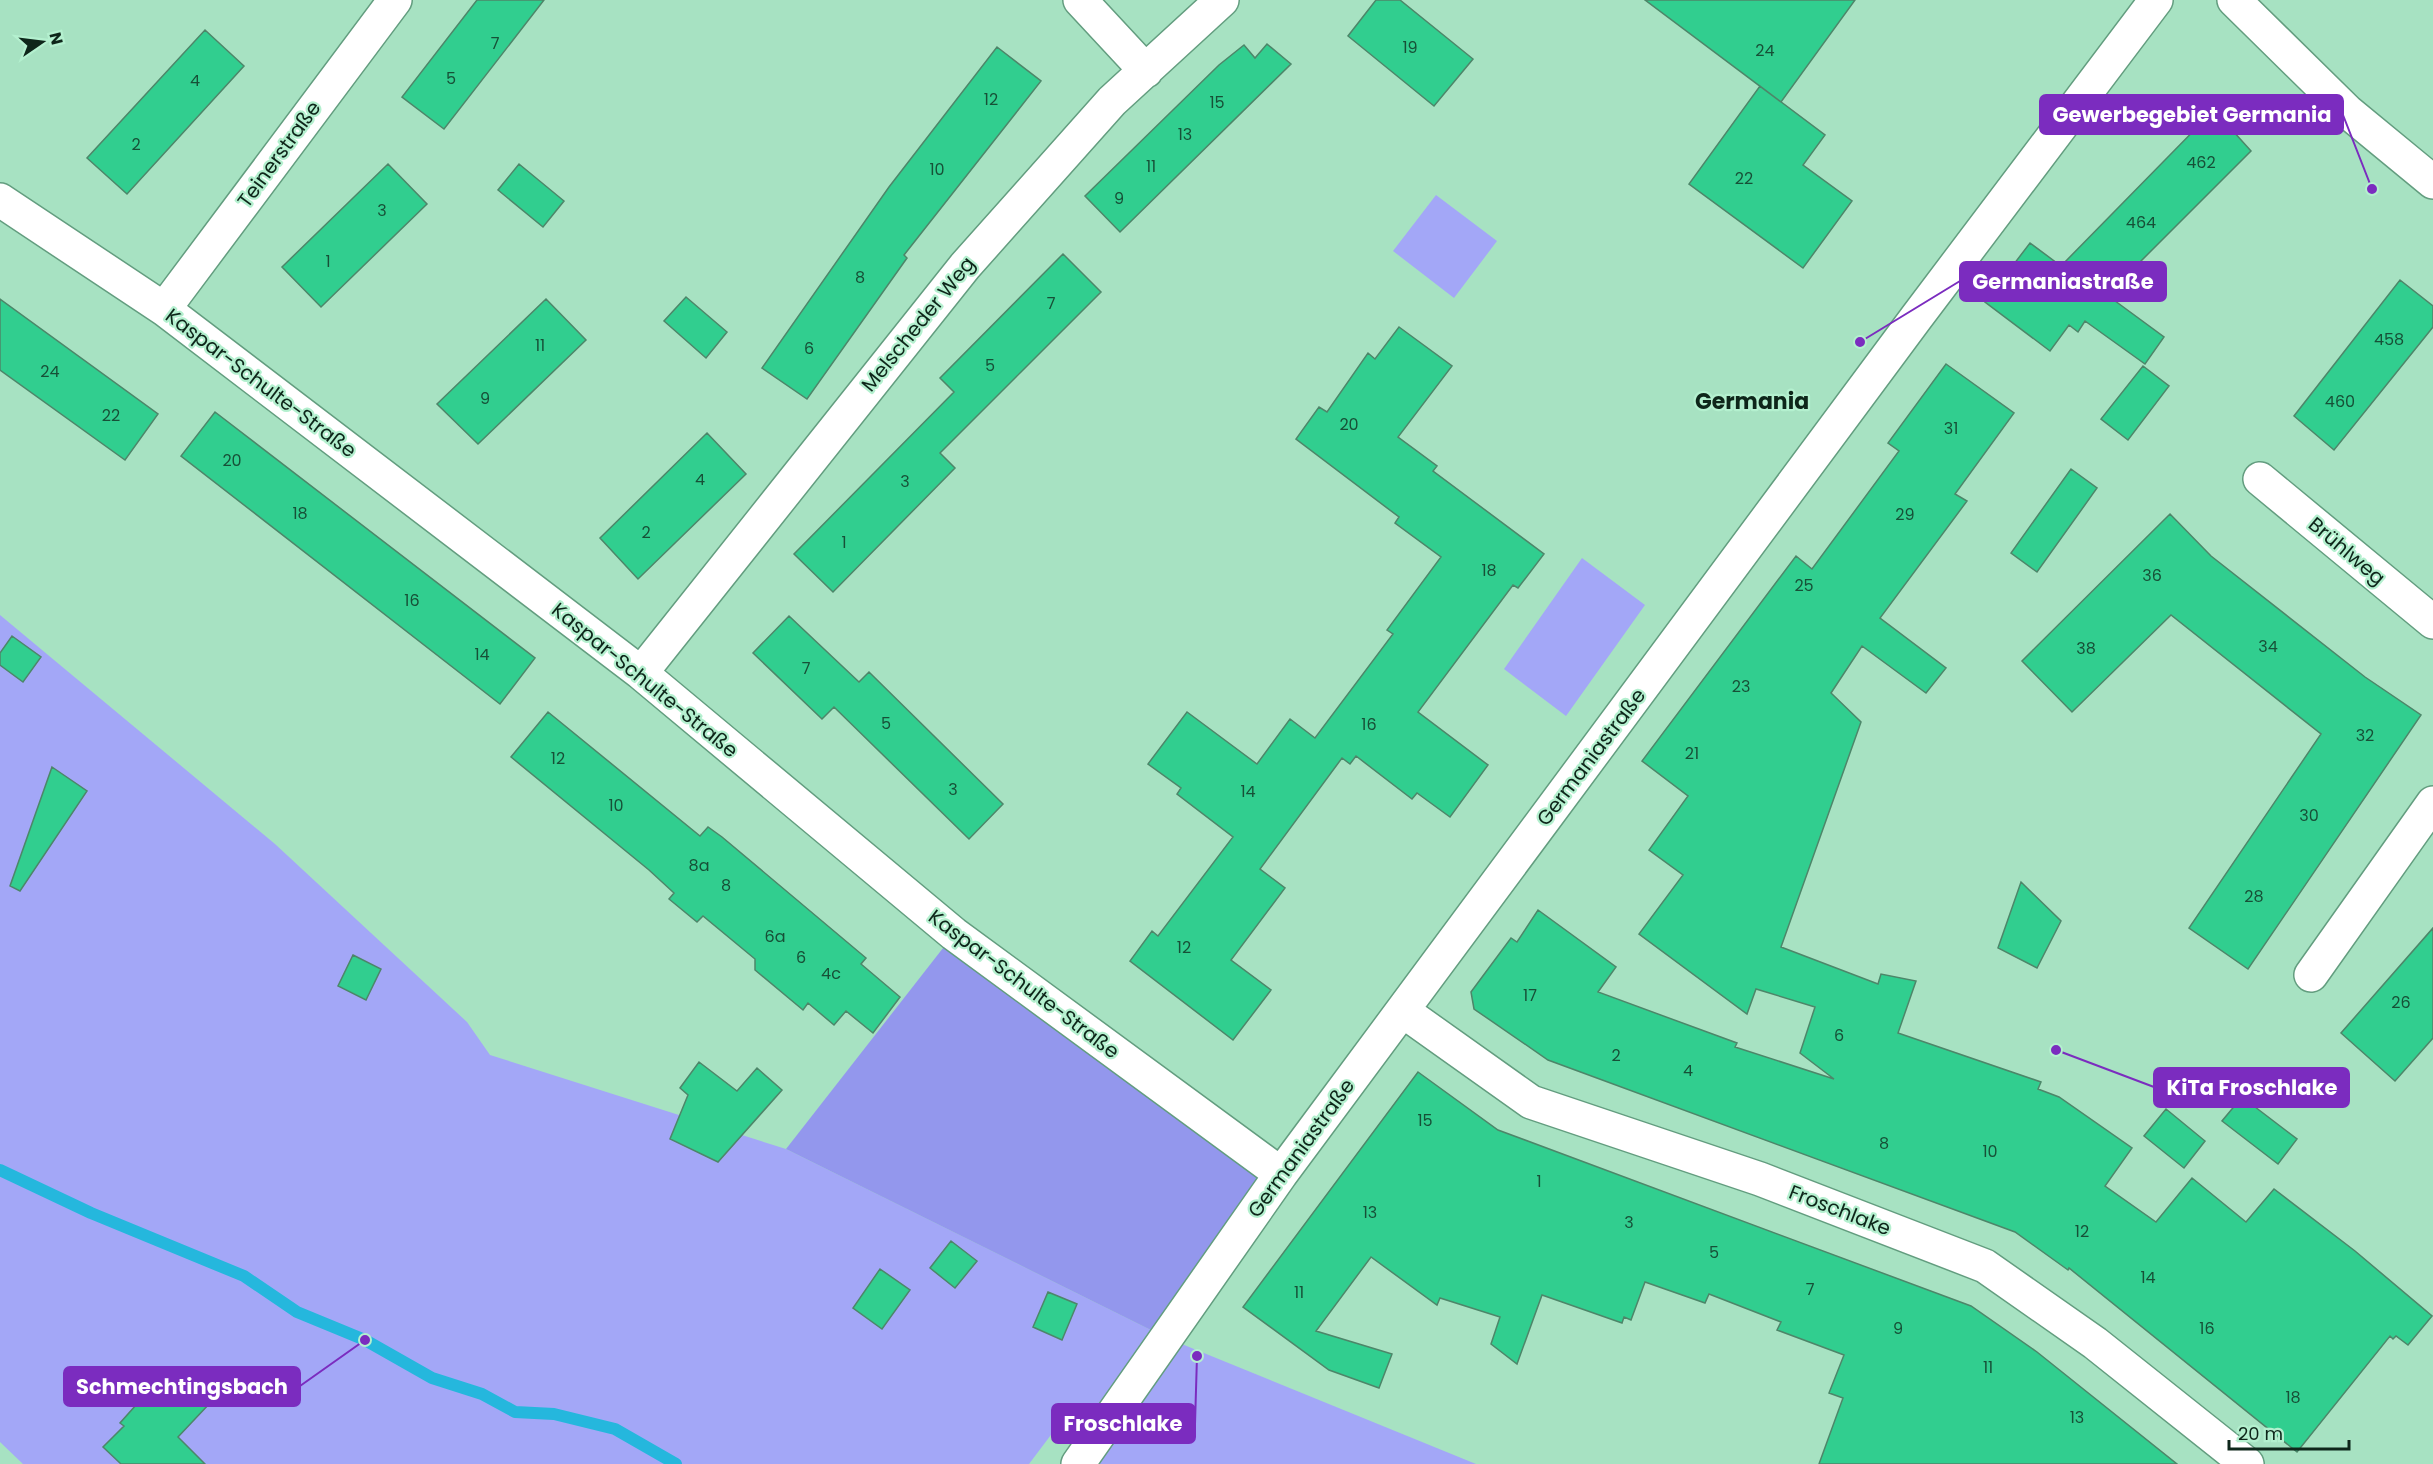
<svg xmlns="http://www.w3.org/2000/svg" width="2433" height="1464" font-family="Poppins,sans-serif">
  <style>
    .green { fill: #a3a7f7 }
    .forest { fill: #9397ed }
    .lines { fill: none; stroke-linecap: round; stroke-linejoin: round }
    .stream { stroke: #25b7dd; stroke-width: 12 }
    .building { fill: #31ce8f; stroke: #4d8669; stroke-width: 1.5 }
    .minor-casing { stroke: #639d7f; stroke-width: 36 }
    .minor { stroke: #fff; stroke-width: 33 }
    .labels { text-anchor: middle; stroke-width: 4.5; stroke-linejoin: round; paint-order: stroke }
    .number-label { font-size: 16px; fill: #175037 }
    .street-label { font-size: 20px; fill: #0e261a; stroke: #b4f0cf }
    .quarter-label { font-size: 22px; font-weight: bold; fill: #0e261a; stroke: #b4f0cf }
    .leader { fill: none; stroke: #7b2cbf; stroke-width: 2 }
    .callout-dot { fill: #7b2cbf; stroke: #b4f0cf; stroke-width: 2 }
    .callout { fill: #7b2cbf; stroke: #7b2cbf; stroke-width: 2 }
    .callout-label { font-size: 21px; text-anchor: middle; font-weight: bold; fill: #fff }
  </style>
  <rect width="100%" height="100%" fill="#a7e2c2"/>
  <path class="green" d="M1436,195L1497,241L1454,298L1393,251Z
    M1582,558L1645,605L1566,716L1504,669Z
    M0,615L275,844L467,1022L490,1055L786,1149L1167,1338L1476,1464H1078L1110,1415L1072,1407L1029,1464H23L0,1442Z"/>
  <path class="forest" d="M954,934L1281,1174L1167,1338L786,1149Z"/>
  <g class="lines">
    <path class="stream" d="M0,1170L91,1213L244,1276L297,1312L365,1340L432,1378L482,1394L515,1412L554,1414L615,1429L676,1464"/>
  </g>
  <path class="building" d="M477,0H544L444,129L402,97Z
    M1376,0H1400L1473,59L1434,106L1348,36Z
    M1645,0H1855L1781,102Z
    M205,30L244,66L127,194L87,158Z
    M1267,44L1291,64L1120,232L1085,196L1219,65L1244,45L1255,58Z
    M997,47L1041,81L904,255L907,258L807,399L762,368L889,187Z
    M1760,86L1825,135L1803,165L1852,201L1803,268L1689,184Z
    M2214,110L2251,151L2107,295L2164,337L2145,364L2085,321L2078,332L2069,325L2050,351L1985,302L2030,243L2061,266Z
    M388,164L427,204L321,307L282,267Z
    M519,164L564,201L543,227L498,190Z
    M1063,254L1101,292L940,453L955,468L833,592L794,554L954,392L940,378Z
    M2400,280L2433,306V327L2334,450L2294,416Z
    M686,297L727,332L706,358L664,321Z
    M0,299L158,414L125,460L0,370Z
    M546,299L586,340L478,444L437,404Z
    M1399,327L1452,366L1398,437L1437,466L1433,471L1544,554L1518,588L1513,585L1418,712L1488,765L1450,817L1417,793L1412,799L1356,756L1350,764L1342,758L1260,869L1285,888L1231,960L1271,990L1233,1040L1130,961L1152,931L1158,936L1233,837L1177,794L1181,788L1148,764L1187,712L1257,764L1290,719L1315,738L1393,634L1387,630L1441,557L1395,523L1399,517L1296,439L1319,407L1327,412L1368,353L1375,359Z
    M1946,364L2014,413L1955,494L1967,501L1880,618L1946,668L1926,693L1862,646L1831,693L1861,722L1781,947L1878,984L1881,974L1916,981L1898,1033L2041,1082L2038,1089L2059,1097L2132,1148L2105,1186L2156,1222L2192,1178L2246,1222L2274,1189L2355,1251L2432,1316L2408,1345L2396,1336L2393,1339L2390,1336L2297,1452L2069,1268L2068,1270L2015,1232L1548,1060L1474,1009L1471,992L1511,938L1517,942L1538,910L1616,967L1598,992L1737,1043L1735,1047L1834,1079L1800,1053L1815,1007L1756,989L1747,1014L1639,934L1683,875L1649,850L1688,796L1642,761L1796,556L1812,569L1899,451L1888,443Z
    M2143,366L2169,386L2128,440L2101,419Z
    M215,412L535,658L500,704L181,456Z
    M707,433L746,474L638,579L600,538Z
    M2071,469L2097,488L2037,572L2011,553Z
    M2170,514L2211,556L2365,677L2421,715L2248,969L2189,928L2321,734L2171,615L2072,712L2022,661Z
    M789,616L859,682L869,672L1003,804L969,839L834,707L822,719L753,653Z
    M12,636L41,657L23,682L0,665V653Z
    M548,712L700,836L708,827L722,837L866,958L861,964L900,997L873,1033L846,1011L834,1025L808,1003L803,1010L755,970V959L703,916L697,922L669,899L674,893L649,870L511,757Z
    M52,767L87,791L20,891L10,886Z
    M2021,882L2061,921L2037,968L1998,948Z
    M2433,928V1038L2395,1081L2341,1033Z
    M353,955L381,969L366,1000L338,986Z
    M699,1062L737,1091L757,1068L782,1090L718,1162L670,1139L688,1095L680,1088Z
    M1418,1072L1498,1130L1971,1306L2037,1352L2177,1464H1819L1843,1398L1829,1393L1844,1355L1777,1330L1781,1322L1709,1294L1705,1303L1645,1282L1631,1320L1624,1317L1622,1323L1542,1295L1517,1364L1491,1344L1500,1317L1440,1298L1437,1305L1371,1257L1316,1331L1392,1354L1379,1388L1329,1370L1243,1307Z
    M2242,1097L2297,1139L2278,1164L2222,1121Z
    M2166,1109L2205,1141L2184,1168L2144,1136Z
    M951,1241L977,1261L955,1288L930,1268Z
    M880,1269L910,1290L882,1329L853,1308Z
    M1048,1292L1077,1304L1062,1340L1033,1327Z
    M170,1367L210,1403L178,1437L205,1464H121L103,1447L124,1426L120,1423Z"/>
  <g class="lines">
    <g class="minor-casing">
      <path id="minor" d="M1080,0L1146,71
        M2234,0L2348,112L2433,182
        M0,200L164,309L641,673L954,934L1281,1174
        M164,309L395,0
        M2260,479L2433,622
        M641,673L965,266L1112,101L1222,0
        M2311,975L2433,803
        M1403,1011L1531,1102L1760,1179L1985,1266L2095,1343L2247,1464
        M1078,1464L1281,1174L1916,318L2156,0"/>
    </g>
    <use href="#minor" class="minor"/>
  </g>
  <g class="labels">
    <g class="number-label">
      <text x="495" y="49">7</text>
      <text x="1410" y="53">19</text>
      <text x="1765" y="56">24</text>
      <text x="451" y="84">5</text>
      <text x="195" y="86">4</text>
      <text x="991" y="105">12</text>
      <text x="1217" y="108">15</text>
      <text x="1185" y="140">13</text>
      <text x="136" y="150">2</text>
      <text x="2201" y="168">462</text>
      <text x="1151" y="172">11</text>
      <text x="937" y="175">10</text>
      <text x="1744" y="184">22</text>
      <text x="1119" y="204">9</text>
      <text x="382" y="216">3</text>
      <text x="2141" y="228">464</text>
      <text x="328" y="267">1</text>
      <text x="860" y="283">8</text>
      <text x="1051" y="309">7</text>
      <text x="2389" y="345">458</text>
      <text x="540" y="351">11</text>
      <text x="809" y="354">6</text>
      <text x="990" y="371">5</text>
      <text x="50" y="377">24</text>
      <text x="485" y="404">9</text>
      <text x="2340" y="407">460</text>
      <text x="111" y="421">22</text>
      <text x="1349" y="430">20</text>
      <text x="1951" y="434">31</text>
      <text x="232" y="466">20</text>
      <text x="700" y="485">4</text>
      <text x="905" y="487">3</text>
      <text x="300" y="519">18</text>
      <text x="1905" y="520">29</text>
      <text x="646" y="538">2</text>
      <text x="844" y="548">1</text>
      <text x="1489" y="576">18</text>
      <text x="2152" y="581">36</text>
      <text x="1804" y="591">25</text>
      <text x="412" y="606">16</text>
      <text x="2268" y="652">34</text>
      <text x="2086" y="654">38</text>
      <text x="482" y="660">14</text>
      <text x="806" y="674">7</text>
      <text x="1741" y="692">23</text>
      <text x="886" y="729">5</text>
      <text x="1369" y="730">16</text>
      <text x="2365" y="741">32</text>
      <text x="1692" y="759">21</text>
      <text x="558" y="764">12</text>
      <text x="953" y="795">3</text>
      <text x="1248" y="797">14</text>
      <text x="616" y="811">10</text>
      <text x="2309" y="821">30</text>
      <text x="699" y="871">8a</text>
      <text x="726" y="891">8</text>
      <text x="2254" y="902">28</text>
      <text x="775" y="942">6a</text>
      <text x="1184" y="953">12</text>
      <text x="801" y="963">6</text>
      <text x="831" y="979">4c</text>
      <text x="1530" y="1001">17</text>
      <text x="2401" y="1008">26</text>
      <text x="1839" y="1041">6</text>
      <text x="1616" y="1061">2</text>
      <text x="1688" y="1076">4</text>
      <text x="1425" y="1126">15</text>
      <text x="1884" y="1149">8</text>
      <text x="1990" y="1157">10</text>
      <text x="1539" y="1187">1</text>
      <text x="1370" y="1218">13</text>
      <text x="1629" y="1228">3</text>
      <text x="2082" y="1237">12</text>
      <text x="1714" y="1258">5</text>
      <text x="2148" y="1283">14</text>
      <text x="1810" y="1295">7</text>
      <text x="1299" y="1298">11</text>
      <text x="1898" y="1334">9</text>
      <text x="2207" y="1334">16</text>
      <text x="1988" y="1373">11</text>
      <text x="2293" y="1403">18</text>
      <text x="2077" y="1423">13</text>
    </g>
    <g class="street-label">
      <text transform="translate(279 154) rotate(-54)" y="7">Teinerstraße</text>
      <text transform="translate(918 324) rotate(-51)" y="7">Melscheder Weg</text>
      <text transform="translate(261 383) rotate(37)" y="7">Kaspar-Schulte-Straße</text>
      <text transform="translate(2347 551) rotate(40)" y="7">Brühlweg</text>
      <text transform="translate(645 680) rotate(39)" y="7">Kaspar-Schulte-Straße</text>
      <text transform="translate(1591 757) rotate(-53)" y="7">Germaniastraße</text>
      <text transform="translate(1024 984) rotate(37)" y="7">Kaspar-Schulte-Straße</text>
      <text transform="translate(1301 1148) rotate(-54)" y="7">Germaniastraße</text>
      <text transform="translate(1840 1210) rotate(21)" y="7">Froschlake</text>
    </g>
    <g class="quarter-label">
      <text x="1752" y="409">Germania</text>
    </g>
  </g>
  <path class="leader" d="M2372 189L2343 115M1860 342L1960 281M2056 1050L2154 1087M365 1340L300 1386M1197 1356L1195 1424"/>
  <g class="callout-dot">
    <circle cx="2372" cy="189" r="6"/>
    <circle cx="1860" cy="342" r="6"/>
    <circle cx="2056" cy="1050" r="6"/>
    <circle cx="365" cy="1340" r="6"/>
    <circle cx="1197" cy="1356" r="6"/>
  </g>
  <g class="callout">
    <rect x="2040" y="95" width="303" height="39" rx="6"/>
    <rect x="1960" y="262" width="206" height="39" rx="6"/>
    <rect x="2154" y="1068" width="195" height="39" rx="6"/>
    <rect x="64" y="1367" width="236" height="39" rx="6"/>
    <rect x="1052" y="1404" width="143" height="39" rx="6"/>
  </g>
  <g class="callout-label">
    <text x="2192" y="122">Gewerbegebiet Germania</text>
    <text x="2063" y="289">Germaniastraße</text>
    <text x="2252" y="1095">KiTa Froschlake</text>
    <text x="182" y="1394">Schmechtingsbach</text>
    <text x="1123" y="1431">Froschlake</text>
  </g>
  <g transform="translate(42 42) rotate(76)" stroke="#b4f0cf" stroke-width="4.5" paint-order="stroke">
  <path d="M0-4.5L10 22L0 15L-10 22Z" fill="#0e261a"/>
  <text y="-9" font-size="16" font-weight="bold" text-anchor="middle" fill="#0e261a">N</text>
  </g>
  <path d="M2229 1440v9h120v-9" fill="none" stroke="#0e261a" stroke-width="3"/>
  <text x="2238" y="1440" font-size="18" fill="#0e261a" stroke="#b4f0cf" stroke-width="4.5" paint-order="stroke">20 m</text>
</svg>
